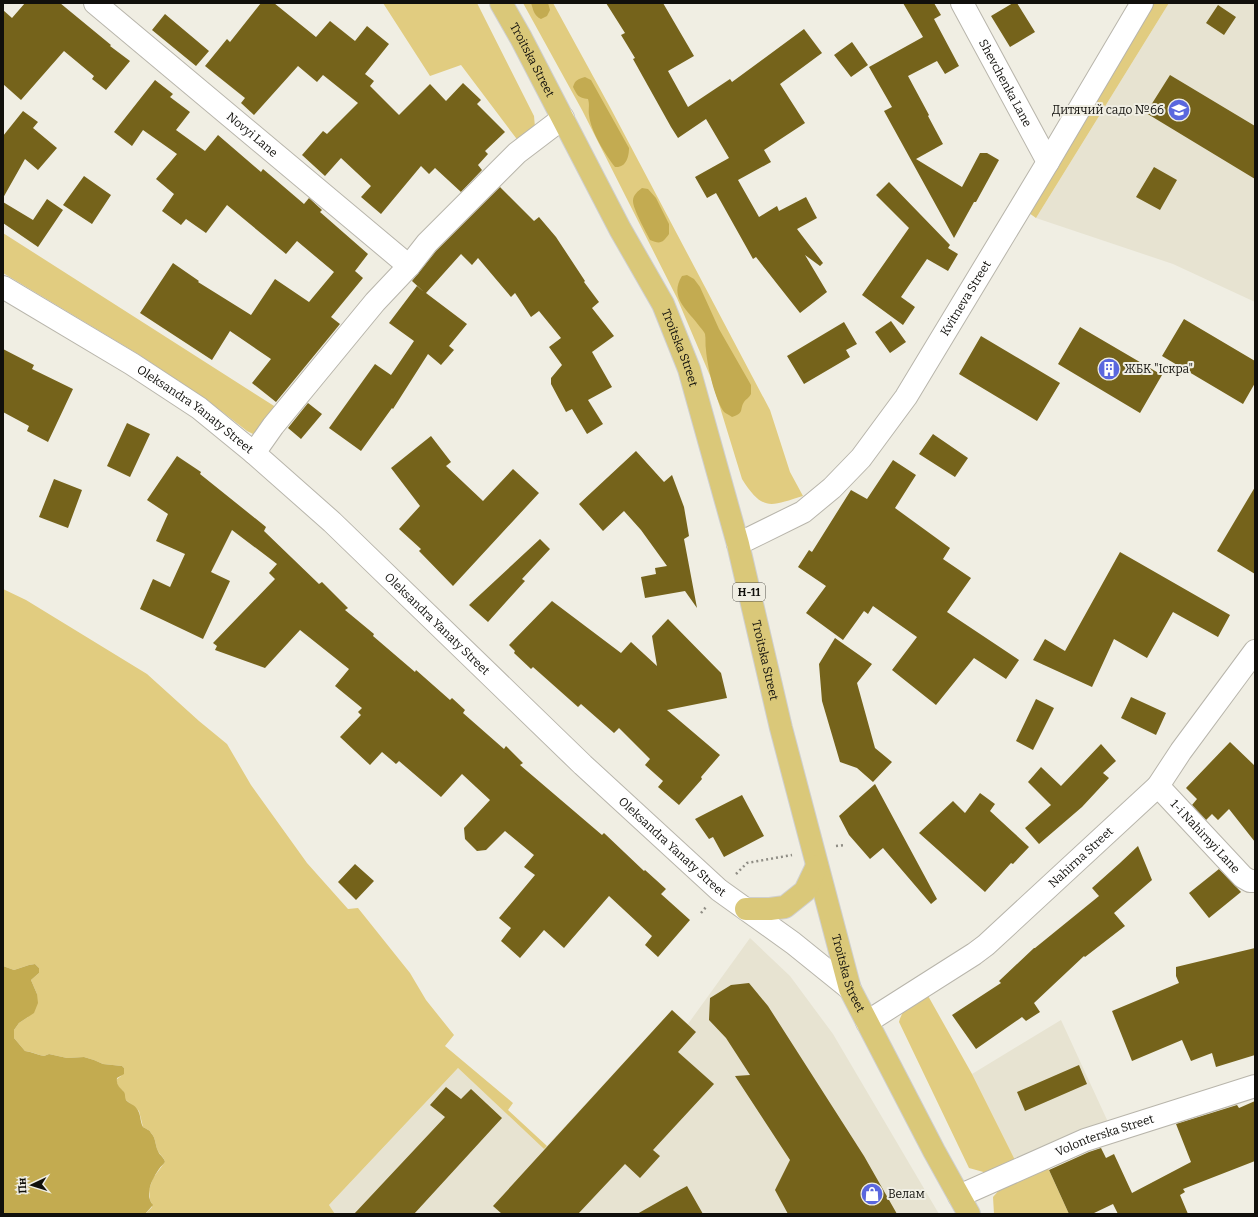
<svg xmlns="http://www.w3.org/2000/svg" width="1258" height="1217" font-family="Bitter,serif">
  <style>
    .built { fill: #e7e3d1 }
    .green { fill: #e1cc80 }
    .forest { fill: #c3ab51 }
    .water { fill: #c3ab50 }
    .building { fill: #75631b }
    .lines { fill: none; stroke-linecap: round; stroke-linejoin: round }
    .minor-casing { stroke: #b8b5ab; stroke-width: 24 }
    .major-casing { stroke: #cfcfce; stroke-width: 24 }
    .path { stroke: #8f8d85; stroke-width: 2.5; stroke-dasharray: 2 3; stroke-linecap: butt }
    .minor { stroke: #fff; stroke-width: 22 }
    .major { stroke: #dac879; stroke-width: 22 }
    .labels { text-anchor: middle; stroke-width: 4; stroke-linejoin: round; paint-order: stroke }
    .shield { fill: #f0eee3; stroke: #54534c; stroke-width: 1 }
    .shield-label { font-size: 11px; font-weight: bold; fill: #11100c }
    .street-label { font-size: 12px; fill: #11100c; stroke: #f0eee3 }
    .poi-label { font-size: 12px; fill: #11100c; stroke: #f0eee3; text-anchor: start }
  </style>
  <rect width="100%" height="100%" fill="#f0eee3"/>
  <path class="built" d="M1169,3H1255V302L1173,264L1036,218Z
    M750,938L790,976L833,1034L939,1214H335L329,1205L458,1068L544,1149L672,1010L688,1024Z
    M1061,1020L1108,1122L1015,1160L972,1074Z"/>
  <path class="green" d="M383,3H477L534,116L535,127L519,142L461,65L430,76Z
    M523,3H553L611,109L770,410L790,472L803,496C770,506 763,512 742,479L711,378L677,298L582,110Z
    M1151,3H1169L1036,218L1029,213Z
    M3,233L282,411L259,435L253,434L247,431L207,400L138,354L3,273Z
    M3,589L26,600L147,674L199,721L227,744L251,785L307,863L348,909L358,908L410,973L426,1000L454,1035L445,1046L513,1103L508,1110L547,1146L544,1149L458,1068L329,1205L335,1214H145L152,1207V1204L150,1200L149,1190L153,1178L165,1162C164,1157 160,1155 158,1151C155,1145 156,1138 151,1133C150,1130 146,1129 143,1127L139,1111L125,1099L123,1091C119,1089 116,1083 117,1079L121,1076L124,1068L122,1066L103,1064L94,1060L84,1057L67,1058L49,1054L44,1056C38,1055 33,1052 25,1051L14,1038V1030L19,1023L28,1017L37,994L31,980L39,973V968L35,964L29,965L14,970L3,966Z
    M927,994L972,1074L1015,1160L987,1173L969,1168L899,1022C903,1006 914,1002 927,994Z
    M1048,1168L1069,1214H994L993,1197L1001,1188Z"/>
  <path class="forest" d="M531,3H548L550,10L547,16L541,19C534,16 533,9 531,3Z
    M585,77L591,80L629,148C629,157 626,168 615,167C605,154 591,132 589,115C588,109 590,106 588,99C578,98 577,95 573,87C575,80 578,79 585,77Z
    M642,188L648,189L656,198L669,224V234C663,242 661,245 650,240C646,232 633,209 633,201C633,195 638,191 642,188Z
    M687,275L694,279L700,287L719,329L751,385V394C749,398 746,399 744,402C739,410 745,413 732,417C730,415 726,414 724,412C715,400 707,365 706,350C705,345 706,339 705,334C704,332 702,329 700,327C689,311 668,298 682,276Z"/>
  <path class="water" d="M35,964L39,968V973L31,980L37,994L38,1003L34,1013L19,1023L14,1030V1038L25,1051C32,1052 38,1055 44,1056L49,1054L67,1058L84,1057L94,1060L103,1064L122,1066L124,1068V1074L117,1078C116,1085 120,1088 124,1092C126,1095 124,1098 127,1101C130,1104 135,1105 137,1109C141,1114 140,1122 143,1127C146,1129 150,1130 151,1133C156,1138 155,1145 158,1151C160,1156 164,1157 165,1162C163,1165 161,1166 159,1169C152,1179 144,1195 153,1205L145,1214H3V966L14,970L29,965Z"/>
  <path class="building" d="M25,3H60L111,45L110,46L130,61L106,90L92,79L94,76L64,51L21,100L3,84V10L12,18Z
    M261,3H274L316,37L330,21L355,41L367,26L389,44L365,74L374,81L370,86L399,115L430,84L446,101L463,83L481,100L477,104L505,132L485,151L488,154L478,165L482,170L461,192L435,168L429,174L421,166L381,214L361,197L371,186L341,158L325,176L302,155L323,131L327,134L358,103L323,75L317,82L298,66L254,115L241,103L245,98L205,66L227,39L230,42Z
    M606,3H663L694,56L668,71L688,107L730,79L732,82L804,29L822,53L780,84L805,123L764,150L771,162L738,180L759,217L777,206L779,211L806,197L817,218L797,229L823,263L820,266L805,255L827,292L800,313L756,257L753,259L716,193L707,198L695,177L729,158L706,119L678,138L671,127L633,59L635,58L621,35L625,33Z
    M903,3H934L941,15L934,19L959,66L945,74L937,61L908,76L929,115L928,116L943,144L916,159L962,187L980,153H987L999,160L976,202H974L954,238L884,111L892,107L869,67L923,37Z
    M1013,3H1017L1035,32L1010,47L991,16Z
    M1218,5L1236,17L1224,35L1206,23Z
    M165,14L209,51L196,66L152,30Z
    M852,42L868,65L851,77L834,55Z
    M1170,75L1255,126V179L1146,113Z
    M155,80L173,94L170,97L190,112L176,130L205,151L218,135L261,172L263,169L304,204L309,198L322,210L320,212L368,254L355,271L363,278L331,317L340,324L276,402L252,383L271,359L230,331L212,360L140,313L173,263L199,281L198,282L251,315L275,279L309,302L334,272L297,241L286,254L227,205L206,233L186,219L181,225L162,211L174,194L156,179L177,154L143,130L132,146L114,132Z
    M23,111L38,122L33,128L57,148L38,170L25,159L3,198V136Z
    M1154,167L1177,180L1160,210L1136,197Z
    M84,176L111,195L92,224L63,205Z
    M889,182L950,245L948,248L958,254L948,271L927,259L901,297L915,307L903,325L862,295L909,228L876,195Z
    M500,187L534,221L539,217L556,237L585,281L584,282L599,302L592,308L614,336L592,352L612,387L588,400L603,424L587,434L572,409L566,412L551,384V378L562,365L549,347L561,338L539,311L531,317L515,293L511,297L478,258L472,265L461,254L426,293L467,324L449,346L454,350L441,365L428,354L393,409L392,408L361,451L329,428L375,364L391,375L414,341L389,323L417,286L424,292L412,281L436,251Z
    M47,199L63,210L38,247L3,223V202L33,220Z
    M1184,319L1255,361V383L1243,404L1162,356Z
    M891,321L906,342L890,353L875,332Z
    M844,322L857,344L846,350L850,357L804,384L787,356Z
    M1080,327L1162,375L1140,413L1058,364Z
    M981,336L1060,383L1037,421L959,374Z
    M3,349L34,365L32,369L73,389L48,442L27,431L29,426L3,412Z
    M308,403L322,414L301,439L288,428Z
    M127,423L150,434L130,477L107,466Z
    M933,434L968,458L955,477L919,454Z
    M431,436L451,462L446,466L483,501L513,469L539,493L453,586L419,551L421,549L399,529L420,506L391,468Z
    M636,451L664,482L672,475L684,507L689,536L684,539L697,608L685,591L645,598L641,577L656,574L655,568L667,566L641,530L624,511L603,531L579,504Z
    M177,456L201,472L200,474L266,527L264,531L319,584L322,582L348,608L345,610L374,634L373,636L415,672L416,670L450,700L452,698L465,710L463,713L504,749L506,746L523,763L520,765L602,835L604,833L644,871L645,870L666,889L661,894L690,920L658,957L645,945L652,936L609,896L564,948L544,930L520,958L501,941L511,928L499,918L535,875L524,867L534,855L505,831L486,850L477,851L465,839L464,828L490,800L462,774L441,797L399,761L396,764L382,752L370,765L340,737L361,715L358,712L362,708L335,686L349,669L300,630L265,668L215,650L217,646L213,643L275,579L269,573L277,564L232,530L211,572L230,581L203,639L140,609L153,579L170,587L185,554L156,541L168,514L147,500Z
    M893,460L916,475L895,508L950,548L943,559L971,578L947,612L1019,660L1006,679L974,658L936,705L892,670L917,637L873,606L868,614L864,611L843,640L806,613L826,586L798,567L809,550L812,552L851,490L867,499Z
    M54,479L82,490L68,528L39,517Z
    M1255,487V574L1217,551Z
    M540,539L550,549L522,579L525,581L488,622L469,605Z
    M1120,552L1230,615L1218,637L1173,612L1147,658L1114,639L1092,687L1033,660L1045,639L1065,651Z
    M552,601L621,653L631,642L657,666L652,636L668,619L721,673L727,698L667,710L720,755L701,777L702,779L679,805L658,787L663,781L645,765L650,759L619,728L614,733L581,704L578,707L533,667L531,669L514,653L515,651L509,645Z
    M835,638L872,664L857,683L875,748L892,762L873,782L857,768L840,762L822,701L819,664Z
    M1131,697L1166,713L1156,735L1121,718Z
    M1036,699L1054,708L1033,750L1016,741Z
    M1230,742L1255,766V842L1229,809L1218,820L1212,814L1206,820L1192,805L1197,799L1186,788Z
    M1101,744L1116,761L1103,773L1109,778L1082,807L1039,844L1025,828L1051,805L1028,782L1041,767L1061,786Z
    M875,784L937,899L931,904L883,848L870,859L849,835L839,816Z
    M980,793L995,804L990,811L1029,847L1013,864L1011,863L985,892L919,833L953,801L965,813Z
    M742,795L764,836L724,857L713,837L709,839L695,819Z
    M1138,846L1152,880L1114,913L1125,926L1085,957L1084,956L1034,1003L1040,1012L1026,1021L1022,1017L976,1049L952,1015L1001,983L999,981L1034,948H1035L1099,896L1092,888L1120,863Z
    M355,864L374,881L356,900L338,882Z
    M1219,869L1241,892L1209,918L1189,893Z
    M1255,948V1055L1216,1067L1212,1053L1191,1061L1182,1040L1132,1061L1112,1011L1179,983L1176,976V967Z
    M749,983L768,1006L864,1156L897,1214H788L775,1190L790,1160L735,1076L750,1075L726,1038L709,1020L710,998L731,985Z
    M672,1010L696,1032L678,1052L714,1084L653,1150L660,1156L640,1178L625,1164L578,1214H502L493,1206Z
    M1079,1065L1087,1084L1025,1111L1017,1092Z
    M446,1087L461,1099L471,1089L502,1118L414,1214H354L445,1117L430,1105Z
    M1255,1101V1161L1183,1189L1185,1192L1180,1195L1188,1214H1118L1113,1204L1092,1214H1069L1049,1170L1089,1152L1101,1148L1106,1158L1114,1154L1132,1193L1191,1162L1176,1124L1237,1105L1239,1108Z
    M687,1186L703,1214H637L674,1193Z"/>
  <g class="lines">
    <g class="minor-casing">
      <g id="minor">
        <path id="s1" d="M95,3L409,266"/>
        <path id="s2" d="M962,3L1048,162"/>
        <path id="s3" d="M3,287L132,364L199,408L254,453L332,522L583,765L719,890L793,943L850,989"/>
        <path d="M254,453L273,426L375,302L409,266L427,243L517,153L563,118"/>
        <path id="s4" d="M738,544L803,512L832,488L861,458L906,397L1048,162L1142,3"/>
        <path id="s5" d="M1158,786L1243,877L1250,881H1255"/>
        <path id="s6" d="M867,1022L974,954L986,945L1158,786L1181,751L1255,651"/>
        <path id="s7" d="M959,1196L1085,1140L1255,1086"/>
      </g>
    </g>
    <g class="major-casing">
      <g id="major">
        <path id="s8" d="M501,3L521,38L620,229L663,304L689,369L738,544L781,728L850,989L934,1151L969,1214"/>
        <path d="M746,909H770L785,907L805,891L817,866"/>
      </g>
    </g>
    <path class="path" d="M836,846L845,845
      M736,874L747,863L792,855
      M701,913L706,907"/>
    <use href="#minor" class="minor"/>
    <use href="#major" class="major"/>
  </g>
  <defs>
    <g id="school-disc" transform="scale(1.15)"><circle r="9.5" fill="#5a67de" stroke="#f0eee3"/><path d="M0-5L7-2L0 1L-7-2ZM-4 1L0 2.5L4 1V4Q0 6-4 4Z" fill="#fff"/></g>
    <g id="building-disc" transform="scale(1.15)"><circle r="9.5" fill="#5a67de" stroke="#f0eee3"/><path d="M-4-6H4V6H1V3H-1V6H-4ZM-2.5-4.3h1.7v1.8h-1.7ZM.8-4.3h1.7v1.8H.8ZM-2.5-1h1.7V.8h-1.7ZM.8-1h1.7V.8H.8Z" fill="#fff"/></g>
    <g id="shop-disc" transform="scale(1.15)"><circle r="9.5" fill="#5a67de" stroke="#f0eee3"/><path d="M-5-2.5h2.3a2.7 3.5 0 0 1 5.4 0H5L5.5 6h-11ZM-1.5-2.5h3a1.5 2.3 0 0 0-3 0Z" fill="#fff"/></g>
  </defs>
  <g fill-rule="evenodd">
    <use href="#school-disc" x="1179" y="110"/>
    <use href="#building-disc" x="1109" y="369"/>
    <use href="#shop-disc" x="872" y="1194"/>
  </g>
  <g class="labels">
    <rect class="shield" x="733" y="583" width="32" height="18" rx="3"/>
    <g class="shield-label">
      <text x="749" y="596">Н-11</text>
    </g>
    <g class="street-label">
      <text dy="4" stroke="none"><textPath href="#s8" startOffset="65">Troitska Street</textPath></text>
      <text dy="4" stroke="none"><textPath href="#s2" startOffset="91">Shevchenka Lane</textPath></text>
      <text dy="4" stroke="none"><textPath href="#s1" startOffset="205">Novyi Lane</textPath></text>
      <text dy="4" stroke="none"><textPath href="#s4" startOffset="343">Kvitneva Street</textPath></text>
      <text dy="4" stroke="none"><textPath href="#s8" startOffset="389">Troitska Street</textPath></text>
      <text dy="4" stroke="none"><textPath href="#s3" startOffset="228">Oleksandra Yanaty Street</textPath></text>
      <text dy="4" stroke="none"><textPath href="#s3" startOffset="552">Oleksandra Yanaty Street</textPath></text>
      <text dy="4" stroke="none"><textPath href="#s8" startOffset="713">Troitska Street</textPath></text>
      <text dy="4" stroke="none"><textPath href="#s5" startOffset="69">1-i Nahirnyi Lane</textPath></text>
      <text dy="4" stroke="none"><textPath href="#s3" startOffset="876">Oleksandra Yanaty Street</textPath></text>
      <text dy="4" stroke="none"><textPath href="#s6" startOffset="271">Nahirna Street</textPath></text>
      <text dy="4" stroke="none"><textPath href="#s8" startOffset="1037">Troitska Street</textPath></text>
      <text dy="4" stroke="none"><textPath href="#s7" startOffset="158">Volonterska Street</textPath></text>
    </g>
    <g class="poi-label">
      <text x="1164" y="114" text-anchor="end">Дитячий садо №66</text>
      <text x="1124" y="373">ЖБК "Іскра"</text>
      <text x="888" y="1198">Велам</text>
    </g>
  </g>
  <rect width="1258" height="1217" fill="none" stroke="#11100c" stroke-width="8"/>
  <g transform="translate(32 1185) rotate(266)" stroke="#f0eee3" stroke-width="3" paint-order="stroke">
  <path d="M0-3L7 15L0 10L-7 15Z" fill="#11100c"/>
  <text y="-6" font-size="11" font-weight="bold" text-anchor="middle" fill="#11100c">Пн</text>
  </g>
</svg>
